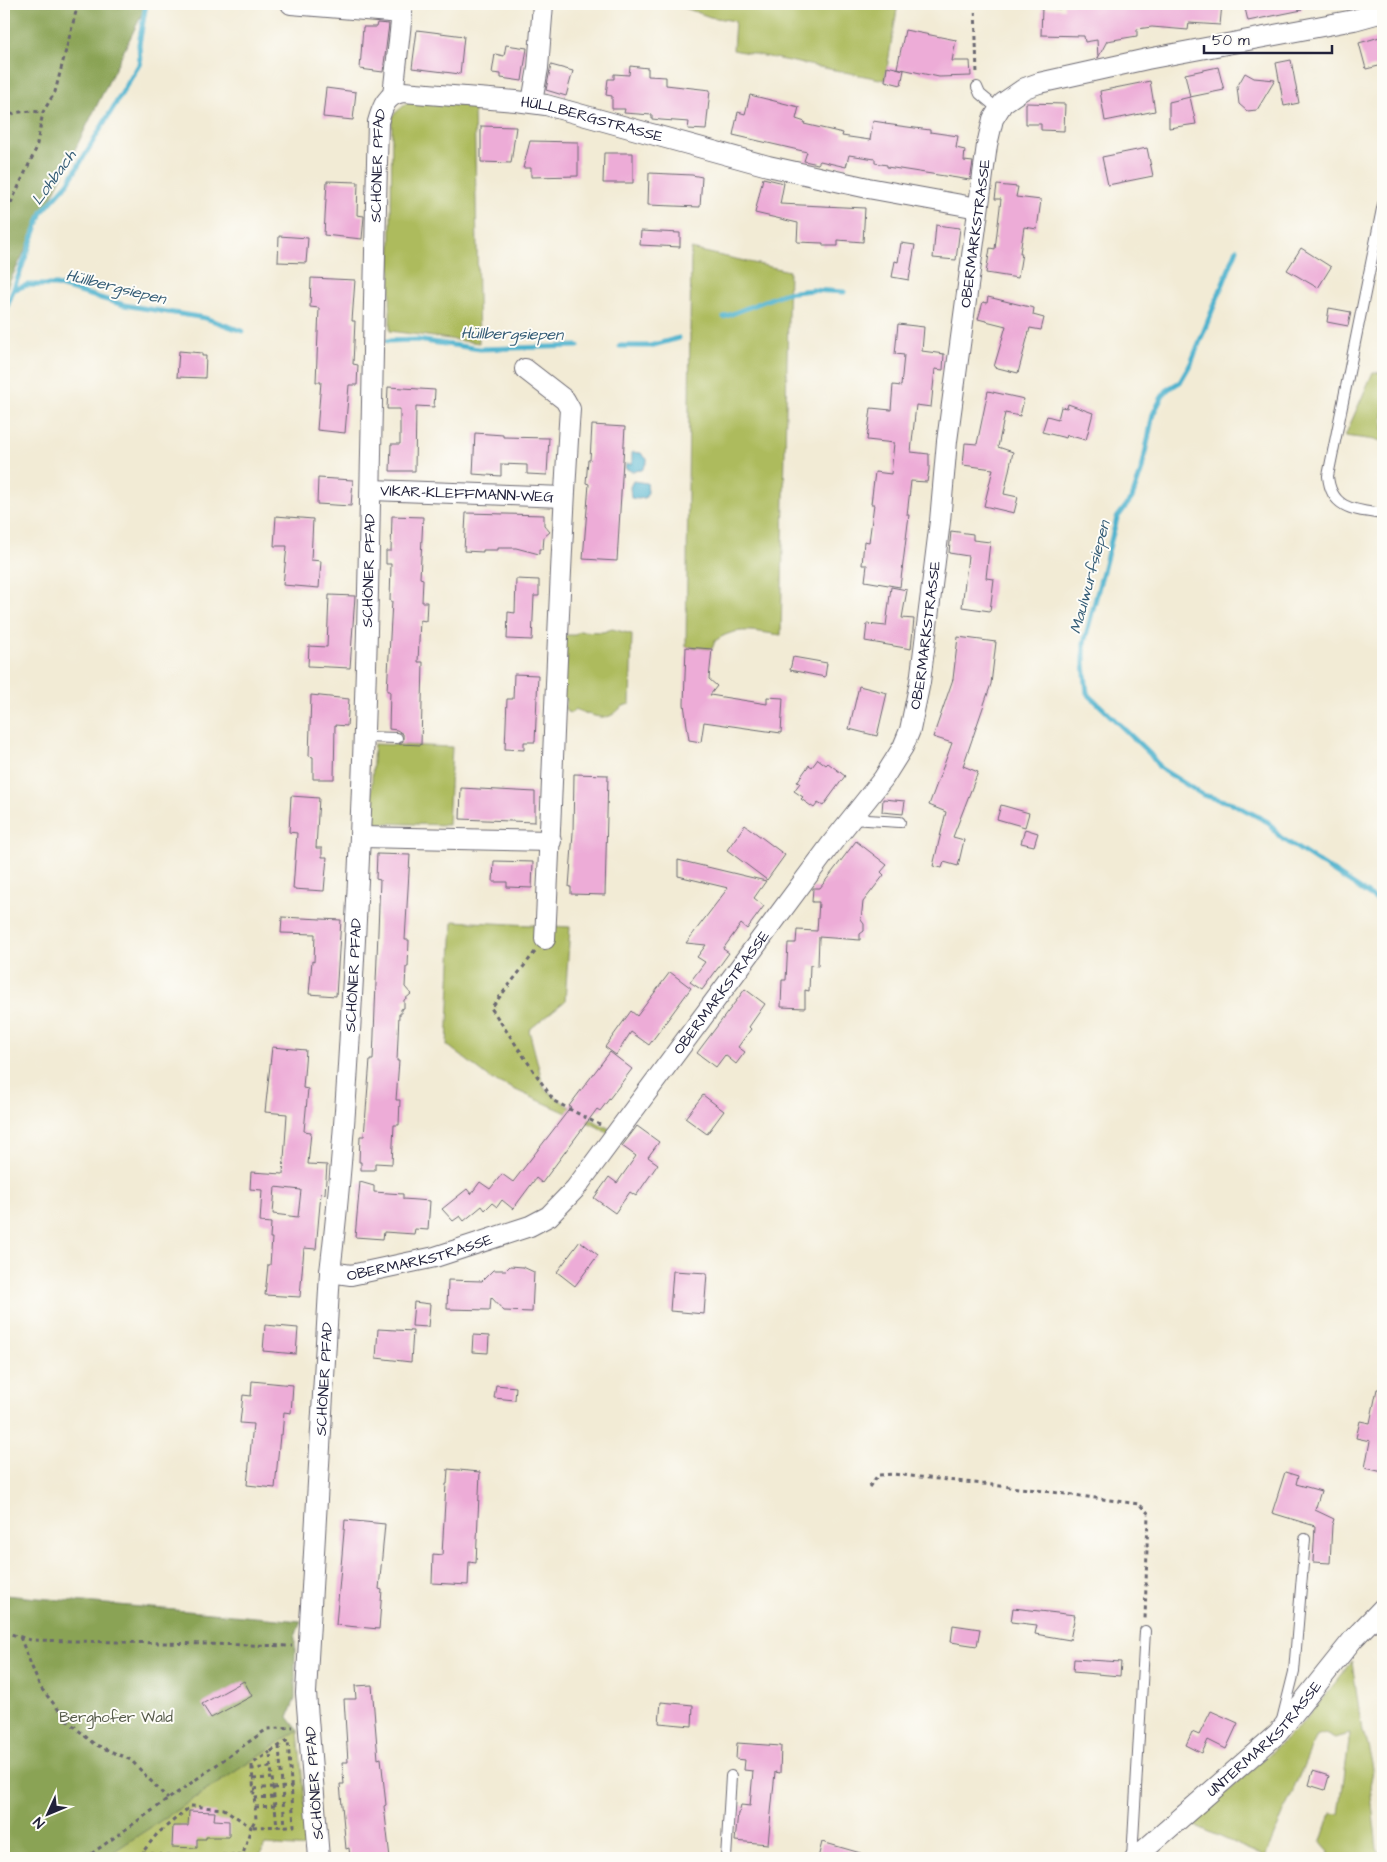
<svg xmlns="http://www.w3.org/2000/svg" width="1387" height="1862" font-family="'Architects Daughter',sans-serif">
  <style>
    .green { fill: #adbb5d; stroke: #686e4c }
    .forest { fill: #8aa354; stroke: #566248 }
    .water { fill: #4fb3ce; stroke: #386a84 }
    .lines { fill: none; stroke-linecap: round; stroke-linejoin: round }
    .stream { stroke: #4fb3ce; stroke-width: 5 }
    .building { fill: #edacd7; fill-rule: evenodd }
    .lane-casing { stroke: #6b6871; stroke-width: 12 }
    .street-casing { stroke: #6b6871; stroke-width: 22 }
    .path { stroke: #6b6871; stroke-width: 3; stroke-dasharray: 4 4; stroke-linecap: butt }
    .lane { stroke: #fff; stroke-width: 10 }
    .street { stroke: #fff; stroke-width: 20 }
    .labels { text-anchor: middle; stroke-width: 4; stroke-linejoin: round; paint-order: stroke }
    .street-label { font-size: 15px; fill: #22223b; stroke: #fdfcf7 }
    .park-label { font-size: 15px; fill: #535847; stroke: #fdfcf7 }
    .water-label { font-size: 16px; font-style: italic; fill: #345c76; stroke: #fdfcf7 }
  </style>
  <rect width="100%" height="100%" fill="#fdfcf7"/>
  <filter id="ink" filterUnits="userSpaceOnUse"><feTurbulence type="fractalNoise" baseFrequency=".02" numOctaves="2"/><feDisplacementMap in="SourceGraphic" scale="10" xChannelSelector="R" yChannelSelector="G"/><feConvolveMatrix kernelMatrix="1 2 1 2 8 2 1 2 1" color-interpolation-filters="sRGB"/></filter>
  <filter id="wash" filterUnits="userSpaceOnUse"><feTurbulence type="fractalNoise" baseFrequency=".0096" numOctaves="4" result="noise"/><feDisplacementMap in="SourceGraphic" scale="20" xChannelSelector="R" yChannelSelector="G"/><feGaussianBlur stdDeviation="1.12" result="paint"/><feColorMatrix in="noise" values="0 0 0 0 0 0 0 0 0 0 0 0 0 0 0 0 0 1.4 0 .05"/><feComposite in="paint" operator="in"/></filter>
  <g filter="url(#wash)">
    <rect width="100%" height="100%" fill="#f2ebd5"/>
    <path class="green" d="M674,4H898L885,80L733,50L735,21L710,17Z
      M407,103L474,105L479,343L390,331L392,120L394,114Z
      M691,249L789,271L781,635C756,632 737,625 715,641L712,649L686,647Z
      M1373,372L1383,373V441L1345,436Z
      M612,629L632,634L630,704C619,706 619,712 610,716C601,720 584,713 575,709L571,713L567,712L565,709L566,698H560L563,635H575L579,631L603,632Z
      M374,744L452,747L448,825L375,823L370,816Z
      M453,921L570,927L565,1001L529,1030L544,1088L575,1111L610,1129L607,1133L598,1127L491,1079L447,1045Z
      M1352,1662L1362,1731L1367,1740L1373,1770L1370,1787L1377,1848L1383,1858H1328L1329,1852L1321,1843L1331,1813L1339,1814L1350,1734L1335,1738L1325,1733L1316,1736L1265,1857L1194,1825L1198,1819L1301,1725Z
      M298,1730L309,1848L265,1845L259,1858H104Z"/>
    <path class="forest" d="M4,4H147L4,293Z
      M4,1595L301,1621L295,1637V1699L288,1717L298,1730L104,1858H4Z"/>
    <path class="water" d="M632,452L641,453L647,459V462L642,470L631,471L625,468L626,464H632Z
      M633,481L647,483L648,492L645,498L638,499L631,498L630,487Z"/>
    <g class="lines">
      <path class="stream" d="M1237,249L1191,363L1180,382L1168,389L1162,397L1153,414L1142,469L1132,498L1117,518L1084,643V664L1087,693L1150,754L1160,768L1203,795L1232,803L1268,822L1280,837L1383,904
        M13,290L27,285H56L124,305L205,318L242,331
        M724,317L785,293L812,290L844,292
        M387,341L417,340L480,349L578,346
        M4,344L7,307L42,212L68,183L140,63L139,44L146,4
        M620,346H650L679,338"/>
    </g>
    <g id="blocks">
      <path class="building" d="M1064,4H1222L1220,25L1189,23L1188,30L1152,27L1137,29V36L1107,41L1098,58L1097,40L1085,42L1084,36L1041,35L1042,8L1064,9Z
        M1244,4H1301L1302,10L1248,21Z
        M377,23L389,24L383,72L360,69L363,27H376Z
        M417,30L464,36L460,74L412,68Z
        M905,30L956,40L952,61H970L971,76L939,77L897,68Z
        M1383,36V65L1366,69L1359,43Z
        M506,45L527,48L522,81L501,78V74L492,73L495,54L504,56Z
        M1291,60L1299,103L1284,106L1276,63Z
        M551,65L573,71L566,96L546,90Z
        M630,66L648,68V76L666,77V85L710,90L706,130L688,129L689,122L661,120L652,119V115L624,113L625,109H612V96L606,95L608,79H614V74L629,75Z
        M887,66L904,70L901,85L885,81Z
        M1218,67L1224,90L1190,97L1185,74Z
        M1245,73L1254,78L1275,80L1257,110L1247,111L1239,104L1237,87Z
        M1150,81L1155,111L1105,121L1100,91Z
        M326,88L356,92L353,120L323,117Z
        M750,95L799,107L796,119L805,122L804,124L843,133L842,136L870,140L873,121L886,123L885,124L930,130V132L958,136L956,148L965,150L964,161L973,162L970,180L887,167V165L875,163V159L849,155L846,167L820,161L818,164L804,161L807,152L733,135L738,112L745,114Z
        M1190,97L1196,124L1169,128V102Z
        M1026,103L1065,104L1064,131L1041,130V124H1026Z
        M481,126L516,127L511,163L481,162Z
        M530,141L578,142V176L531,177V168H523Z
        M1147,148L1153,176L1108,185L1102,157Z
        M604,153H633V183H603Z
        M649,173L692,175L702,177L700,207L648,205Z
        M763,178L784,183L780,204L865,208L863,242L838,240V246H823V243L797,242L798,223L755,213Z
        M327,181L358,182L357,215L364,216L362,239L324,235Z
        M997,185L1018,187L1016,197L1041,200L1037,229L1024,227L1020,253H1022L1018,278L986,273L990,248L995,249L1001,199H995Z
        M936,225L960,228L956,260L933,258Z
        M641,231L680,233V247L640,245Z
        M279,236L308,238L306,263L278,262Z
        M901,243L915,245L909,280L892,277L895,261L898,262Z
        M1301,248L1331,267L1318,288L1287,270Z
        M311,278L355,280L352,321H355L353,364L358,365L357,385H349L345,433L317,430L321,382H316L319,308L310,307Z
        M988,297L1034,308L1033,315L1044,318L1041,330L1030,328L1018,373L994,367L1006,326L978,319L983,302L987,303Z
        M1329,308L1351,312L1348,326L1327,322Z
        M898,324L924,327L922,351L944,354L943,370L935,369L931,407L916,405L911,452L929,454V470L927,482L911,481L907,515H909L900,587L865,581L867,565H862L864,541L869,542L874,504H871L875,472L891,474L894,443L867,440L871,408L891,410L893,385L901,386L904,355L895,354Z
        M179,351L202,353V356H206L205,378L177,377Z
        M388,387L435,390L434,407L416,406L415,471H390L391,444H400V409H387Z
        M988,391L1024,399L1020,416L1005,413L998,447L1013,452L1004,494L1018,497L1014,513L984,506L993,469L963,465L965,443L977,444Z
        M1068,404L1093,413L1086,440L1067,435L1066,438L1042,432L1047,416L1058,419L1061,407L1067,408Z
        M592,425L625,427L617,561L583,559L589,484L586,483L588,460H590Z
        M475,433L503,435V437L549,438L547,475L527,474V465L501,464V476L473,474Z
        M318,478L353,480L351,506L317,504Z
        M466,513L544,515V525L550,532L544,537L543,549H539V554L516,548H498V550H483V552L464,551Z
        M276,516L313,519L311,560L321,561L319,588L283,585L287,546H274Z
        M392,516L423,517L420,578L423,579L422,602H427L426,621L420,620L418,662H423L421,745L399,744L403,741V734L397,730L389,729L390,691H387L392,601H390L391,564H386V551H391Z
        M951,531L973,534V540L990,542L986,578L994,579L990,611L962,607L968,556L949,553Z
        M516,579L539,580V596H534L532,640L507,639L508,612L515,613Z
        M891,587L907,590L902,618L914,619L911,649L865,641L867,624L886,626Z
        M329,595L355,596L350,668L308,666L309,646L327,647Z
        M958,637L996,642L991,684L963,766L978,772L953,837L964,840L958,866L944,862L942,868L933,866L946,812L929,805L952,743L933,737L953,679Z
        M686,647L712,649L709,679L717,686L710,695L767,704V697L783,698L781,733L704,722L701,742L689,740L684,704Z
        M793,657L827,663L825,677L790,670Z
        M514,674L538,675L535,742H524V750L505,749L507,699H513Z
        M859,686L887,693L877,736L849,729Z
        M311,695L349,699L347,726L335,725L334,779H313V757L309,756Z
        M818,759L826,765L828,763L845,776L823,806L818,803L814,808L801,799L803,797L794,791L800,783L797,782L809,765L812,767Z
        M574,774L608,775L605,895L571,894V887H569L573,833Z
        M461,788L535,792V822L460,819Z
        M291,796L319,798L316,848H322V857H327L324,891L293,889L297,833L289,832Z
        M883,799L905,801L903,814L882,812Z
        M1001,805L1029,813L1025,827L997,819Z
        M745,825L785,855L767,880L727,850Z
        M1025,829L1038,833L1034,846L1021,843Z
        M856,841L887,865L881,872L884,875L863,902L861,920L864,924V931L860,934V940L819,937L818,966L810,965L809,991L805,990V1008L781,1007L782,980H786L788,943H796L797,930L817,931L819,902H812L813,888H820Z
        M377,854L410,855L405,940H409L408,967H406L405,987L411,994L404,1000V1008L401,1009V1014H399L397,1061H399L396,1100H400L399,1125H394L392,1164L375,1163V1170H361V1162H359L360,1136H364L370,1060H373L380,880L376,879Z
        M678,860L766,881L754,898L764,906L747,929L741,924L723,949L729,953L702,990L690,982L705,962L697,957L706,945L686,943L728,888L678,876Z
        M494,861L533,862L532,888L507,887V882H493Z
        M282,917L341,920L336,996L309,994L312,961L314,962L315,934L281,933Z
        M670,972L691,988L649,1045L631,1032L616,1055L605,1047L631,1011L637,1016Z
        M745,989L765,1004L749,1027L751,1029L738,1047L745,1052L736,1064L725,1055L716,1067L697,1053Z
        M272,1047L306,1050L303,1088L308,1089L304,1131L311,1132L308,1164L327,1165L325,1194L321,1193L316,1249L304,1248L300,1297L265,1295L268,1265H270L272,1238H270L271,1223L260,1222L262,1190L250,1189L251,1172L283,1174L287,1114L265,1112ZM275,1187L301,1190L298,1217L273,1214Z
        M610,1052L632,1069L600,1111L597,1109L542,1183L536,1178L513,1209L502,1200L497,1207L492,1203L485,1210L482,1206L464,1221L460,1216L453,1221L442,1209L467,1189L471,1194L480,1182L490,1189L502,1174L513,1182L571,1107L569,1106Z
        M703,1095L724,1111L707,1134L685,1118Z
        M637,1126L659,1142L648,1157L658,1164L636,1196L630,1192L615,1213L594,1198L609,1177L617,1183L636,1156L622,1146Z
        M360,1182L374,1186V1192L403,1194V1199L430,1201L428,1230L415,1229L414,1234L384,1232L383,1239L355,1237Z
        M580,1241L598,1255L575,1286L557,1272Z
        M510,1266L523,1267L534,1272L532,1312L504,1311L491,1297L490,1310L447,1309L448,1280L482,1281L493,1270H506Z
        M673,1271L707,1273L704,1314L670,1311Z
        M414,1302L430,1304L428,1327L412,1326Z
        M265,1325L298,1328L296,1354L263,1351Z
        M378,1329L413,1331L411,1362L376,1358Z
        M473,1335L489,1336L488,1353L472,1352Z
        M252,1381L293,1385L291,1413L284,1412L282,1435H280L275,1488L247,1485L253,1424L240,1423L243,1395L251,1396Z
        M496,1385L516,1387L515,1400L494,1398Z
        M1377,1389H1383V1472L1365,1468L1370,1441L1356,1438L1360,1421L1370,1423Z
        M448,1469L480,1472L476,1563L469,1562L468,1585L432,1583L433,1554L442,1555L446,1484H447Z
        M1285,1472L1298,1476L1296,1484L1321,1491L1315,1510L1334,1519L1332,1525L1330,1563L1313,1562L1315,1526L1272,1513Z
        M345,1520L385,1524L379,1589L382,1590L379,1629L336,1625Z
        M1013,1608L1075,1615L1070,1640L1035,1634L1037,1625L1011,1622Z
        M953,1625L980,1629L977,1646L951,1642Z
        M1074,1659L1121,1662L1120,1676L1073,1672Z
        M244,1681L252,1696L211,1718L202,1704Z
        M372,1685L378,1759L381,1758L384,1786L386,1805L384,1806L390,1858H350L349,1848L346,1849L340,1784H344L342,1762H348L344,1699H356L355,1686Z
        M661,1702L693,1705L692,1726L659,1723Z
        M1211,1711L1238,1723L1226,1749L1208,1740L1202,1753L1186,1745L1192,1732L1199,1735Z
        M737,1743L781,1746L780,1773L775,1772L768,1844L735,1841L738,1813H739L741,1805L750,1806L753,1771L744,1770L745,1760L736,1759Z
        M1313,1771L1329,1776L1325,1790L1309,1785Z
        M189,1811L215,1812L214,1820L229,1821V1837H206V1839H197V1848L172,1847L173,1826H188Z
        M822,1842L864,1854L863,1858H818Z"/>
    </g>
  </g>
  <g filter="url(#ink)">
    <use href="#blocks" fill-opacity="0" stroke="#6b6871" stroke-width="1"/>
    <g class="lines">
      <g class="lane-casing">
        <path id="lane" d="M977,87L980,94L998,109
          M1383,204L1328,476C1331,510 1356,510 1383,514
          M364,737L397,738
          M851,819L900,822
          M1282,1720L1294,1672L1305,1539
          M726,1858L731,1776
          M1132,1858L1145,1631"/>
      </g>
      <g class="street-casing">
        <g id="street">
          <path d="M291,4L402,13L393,95"/>
          <path d="M532,102L538,68L543,4"/>
          <path d="M525,369L565,400L570,409C558,585 554,762 545,939"/>
          <path id="s1" d="M371,490L564,497"/>
          <path d="M361,837L551,841"/>
          <path id="s2" d="M330,1272L351,1275L435,1257L530,1226L549,1216L575,1189L832,843L883,779L903,747L910,730L920,682L940,521L947,441L987,145L993,119L1003,103L1025,88L1039,83L1147,59L1354,20L1383,12"/>
          <path id="s3" d="M319,1858L306,1693L330,1272C344,1156 350,1038 356,920C370,654 371,388 378,122C382,108 386,94 403,92L516,101L546,105L768,166L868,188L978,208"/>
          <path id="s4" d="M1135,1858L1278,1733L1354,1638L1383,1608"/>
        </g>
      </g>
      <path class="path" d="M975,4L977,76
        M4,119C14,110 30,111 43,112
        M4,218L36,149L43,112L55,92L78,4
        M535,952L491,1008L554,1101L600,1125
        M869,1487L878,1475L893,1474L1037,1490L1139,1504L1148,1513L1145,1620
        M4,1632L31,1640L292,1646
        M20,1637L40,1687L67,1720L94,1744L131,1760L168,1799
        M279,1746L285,1827
        M271,1767L270,1752L288,1740L294,1826L251,1827L256,1819L252,1769L271,1767L277,1827
        M252,1769V1764L270,1752
        M253,1779L272,1778
        M273,1788L292,1787
        M254,1789L273,1787
        M254,1798L274,1797
        M255,1807L275,1806
        M142,1853L176,1856L243,1855
        M76,1858L91,1854L267,1729L293,1727
        M131,1858L142,1853L157,1834L191,1806L224,1809L251,1827L242,1858"/>
      <use href="#lane" class="lane"/>
      <use href="#street" class="street"/>
    </g>
  </g>
  <g class="labels">
    <g class="street-label">
      <text dy="5" stroke="none"><textPath href="#s3" startOffset="1972">HÜLLBERGSTRASSE</textPath></text>
      <text dy="5" stroke="none"><textPath href="#s3" startOffset="1695">SCHÖNER PFAD</textPath></text>
      <text dy="5" stroke="none"><textPath href="#s2" startOffset="1336">OBERMARKSTRASSE</textPath></text>
      <text dy="5" stroke="none"><textPath href="#s1" startOffset="96">VIKAR-KLEFFMANN-WEG</textPath></text>
      <text dy="5" stroke="none"><textPath href="#s3" startOffset="1290">SCHÖNER PFAD</textPath></text>
      <text dy="5" stroke="none"><textPath href="#s2" startOffset="931">OBERMARKSTRASSE</textPath></text>
      <text dy="5" stroke="none"><textPath href="#s3" startOffset="885">SCHÖNER PFAD</textPath></text>
      <text dy="5" stroke="none"><textPath href="#s2" startOffset="511">OBERMARKSTRASSE</textPath></text>
      <text dy="5" stroke="none"><textPath href="#s2" startOffset="92">OBERMARKSTRASSE</textPath></text>
      <text dy="5" stroke="none"><textPath href="#s3" startOffset="480">SCHÖNER PFAD</textPath></text>
      <text dy="5" stroke="none"><textPath href="#s4" startOffset="176">UNTERMARKSTRASSE</textPath></text>
      <text transform="translate(314 1783) rotate(-94)" y="5">SCHÖNER PFAD</text>
    </g>
    <g class="park-label">
      <text x="116" y="1722">Berghofer Wald</text>
    </g>
    <g class="water-label">
      <text transform="translate(53 177) rotate(-54)" y="6">Lohbach</text>
      <text transform="translate(116 286) rotate(14)" y="6">Hüllbergsiepen</text>
      <text transform="translate(512 333) rotate(1)" y="6">Hüllbergsiepen</text>
      <text transform="translate(1089 577) rotate(-75)" y="6">Maulwurfsiepen</text>
    </g>
  </g>
  <rect width="1387" height="1862" fill="none" stroke="#fdfcf7" stroke-width="20"/>
  <g transform="translate(48 1814) rotate(226)" stroke="#fdfcf7" stroke-width="4" paint-order="stroke">
  <path d="M0-4L9 19L0 12L-9 19Z" fill="#22223b"/>
  <text y="-8" font-size="14" font-weight="bold" text-anchor="middle" fill="#22223b">N</text>
  </g>
  <path d="M1204 45v8h128v-8" fill="none" stroke="#22223b" stroke-width="2.5"/>
  <text x="1212" y="45" font-size="15" fill="#22223b" stroke="#fdfcf7" stroke-width="4" paint-order="stroke">50 m</text>
</svg>
